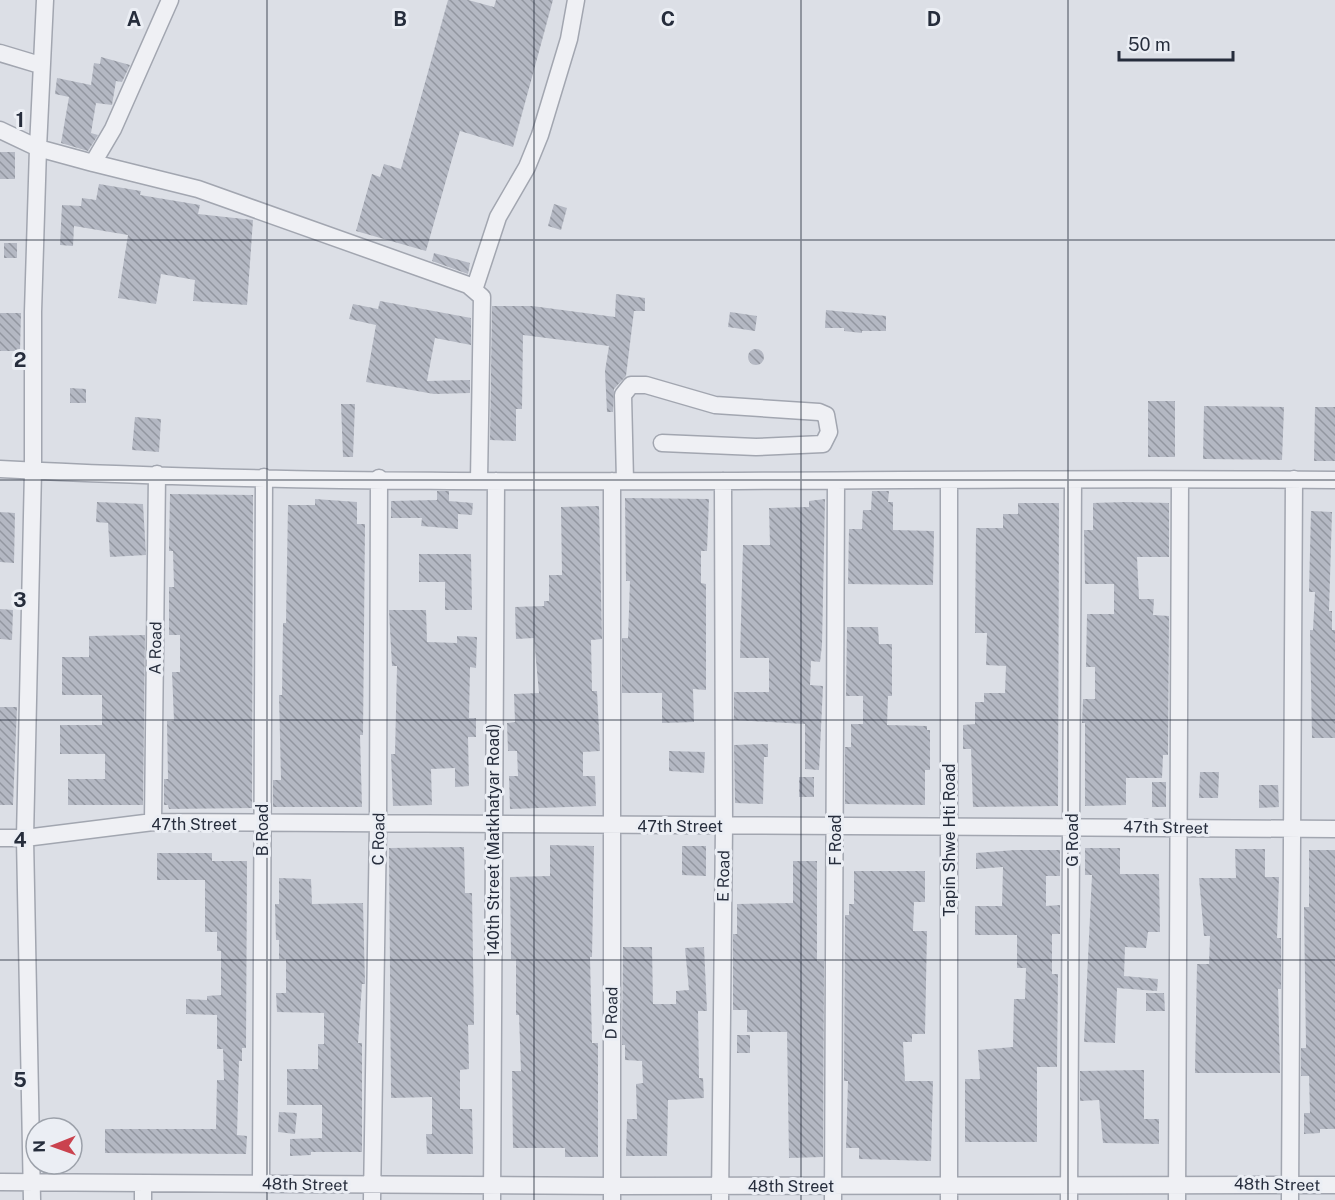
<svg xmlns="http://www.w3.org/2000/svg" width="1335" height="1200" font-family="'Public Sans',sans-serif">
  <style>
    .building { fill: url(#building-back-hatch) }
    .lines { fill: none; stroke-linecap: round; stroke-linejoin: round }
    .minor-casing { stroke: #a2a6b0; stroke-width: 19 }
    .minor { stroke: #eff0f4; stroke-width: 16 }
    .grid { fill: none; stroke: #262d3c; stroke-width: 1.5; stroke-opacity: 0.55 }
    .labels { text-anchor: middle; stroke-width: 6; stroke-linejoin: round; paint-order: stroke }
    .street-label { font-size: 16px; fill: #262d3c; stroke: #ebeef4 }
    .grid-label { font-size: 20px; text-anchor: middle; font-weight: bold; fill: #262d3c; stroke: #ebeef4; stroke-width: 6; stroke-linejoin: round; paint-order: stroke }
  </style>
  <defs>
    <pattern id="building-back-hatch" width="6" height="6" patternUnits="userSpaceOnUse" patternTransform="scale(1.5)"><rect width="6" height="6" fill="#b4b8c3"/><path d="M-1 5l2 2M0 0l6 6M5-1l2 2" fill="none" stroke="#9296a0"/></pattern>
  </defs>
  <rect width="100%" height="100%" fill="#dcdfe6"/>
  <path class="building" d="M448,0H468L494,7L496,0H553L513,147L460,131L426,251L356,231L372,174L380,177L384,164L401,169Z
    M101,57L130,65L122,82L116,81L112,105L96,103L91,133L98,135L88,151L61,143L69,97L55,94L57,78L91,85L94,63L100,64Z
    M0,152H15V179H0Z
    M99,184L141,191L140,195L200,205L198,214L253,220L247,305L193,301L195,280L161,274L156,304L118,298L128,235L74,226L73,246L60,245L62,205L81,206L82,198L96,200Z
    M554,204L567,208L561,230L548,226Z
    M4,243H17V258H4Z
    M434,253L470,263L468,274L432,261Z
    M616,294L645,298V311H634L626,376L614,389L613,412H607L605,371L609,346L523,335L522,409H516V441L490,440L492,306H532L615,317Z
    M380,301L471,318V345L435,338L427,381L470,380V393L434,394L366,382L376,325L349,319L353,304L378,309Z
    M826,310L886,316V331H862V333L844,331V328H825Z
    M730,312L757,316L755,331L728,327Z
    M0,313H21L20,351H0Z
    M748 357a8 8 0 1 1 16 0a8 8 0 1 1-16 0Z
    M70,388L86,389V403H70Z
    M1148,401H1175V457H1148Z
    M341,404H355L353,457H343Z
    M1204,406L1284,407L1282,460L1203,459Z
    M1315,407H1335V461H1314Z
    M135,417L161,419L159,452L132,450Z
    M437,491H449V501L473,503L472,515L458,514V529L421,526L422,518H391V501L437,500Z
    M872,491H889L888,502H893V530L934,531L933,585L848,584L849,529H862L863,510H871Z
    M170,494L253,495L252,808L169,809L168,805H164V779H168L167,721H174L172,672H180V635H169V587H174L173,551H169Z
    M625,498L709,499L707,551H701V583L706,584V690L693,689L694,722L662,723V693H622V638H628L630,581H626Z
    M315,499L357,502V524H365L363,735H360L362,807H273V780H281L279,695H282L283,623H286L288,505H315Z
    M825,499L822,645L820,662L811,661L810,685L823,686L819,770L805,769V724L734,720V692H769V658H740L743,545H770L769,508L809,507V501Z
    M97,502L143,504L146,555L110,557L108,523L96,522Z
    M1126,502L1169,503V557H1137L1139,599H1154L1153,615L1169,616L1168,755H1163L1162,778H1126V805L1085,806V723H1082L1083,699H1095V667H1086L1087,614H1114V584H1085L1084,530H1093V503Z
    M1018,503H1059L1058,806L973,807L971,749H963V725L975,724V702H984V693H1005L1006,666L986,665L987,633H975L976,528H1003V514H1018Z
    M599,506L602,639L591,640L592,691H597L600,751L583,752V776H595L596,806L510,809L509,776H518L517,751H508L507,723L515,722L514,694L539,693L534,638L516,639L515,607L544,606V601H549V575H562L561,507Z
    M1311,511L1332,512L1329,611H1332V630H1335V738H1312L1310,630H1313L1315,592H1309Z
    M0,512L15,513L14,563L0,562Z
    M419,554H471L472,610H445V582H419Z
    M0,609L13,610L12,640L0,639Z
    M389,610H426L427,642L457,643V636L477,637L476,668L470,667L469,718H476V737H468L469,786L455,787V768L431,769L432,805L393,806L391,754H395L397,666H392Z
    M847,627H878L879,644H892V696H888L887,725L927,726V730H930V770H925V805L845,804V747H851V724H863V696H846Z
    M145,635L143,805H68V779H105V754H60V725H102V695H62V657H89V636Z
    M0,707H17L13,805H0Z
    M768,744V757H764L763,804L735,803L734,745Z
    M669,751L705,752L704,773L669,771Z
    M1200,772H1219L1218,798H1199Z
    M799,777H814V797H799Z
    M1152,782H1166V807H1152Z
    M1259,785H1278L1279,807L1259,808Z
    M550,845L594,846L592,957H590L592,1043H598V1157H565V1148H513L512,1071H521L519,1015H516V959H511L510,877L550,876Z
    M682,846H706V876L682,875Z
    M464,847L465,893H472L474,1025H468L469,1069L460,1070V1109H472L473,1154H427L426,1134H432V1097L391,1098L389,848Z
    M1085,848H1120V874H1159L1160,932H1148L1146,948L1125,947L1124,976L1158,979L1157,991L1117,988L1115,1043L1084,1042L1092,875H1085Z
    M1235,849H1265V877H1279L1277,938H1281V989H1278L1280,1073H1195L1197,964H1209L1210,936H1204L1199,878H1236Z
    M1015,850H1060V876H1046V906L1060,905V934H1052V974H1058L1057,1067H1037V1142H965V1079H980L978,1050L1013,1047L1014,999H1025L1026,968H1017V935H975V906H1002L1003,867L976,869V853Z
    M1309,850H1335V1129H1320V1133L1304,1134V1113H1310L1309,1076H1301V1048H1306L1304,907H1309Z
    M157,853H212V861H247L246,1048H242V1061H239L237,1135L247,1136L246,1154L105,1153V1129H216L217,1080H224L223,1049H217V1015L186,1014V999L207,1000V996L221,995V951H217V932H205V880H157Z
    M793,861H817V961H824L823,1157L789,1158L787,1032H747V1010H733V934H737V904L793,903Z
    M854,871H925V902H914L913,931H927L925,1034H912V1042H903L905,1081H933L931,1161L859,1159V1148H846L848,1081H844L845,915H849V904H854Z
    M279,878L311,879L312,904L363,903L365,984H362L358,1043H362V1152H311V1155L290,1156V1139L322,1138V1105H287V1069H318V1044H324V1013L277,1012L276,993H286V959H279V940H276L275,904H279Z
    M623,947H652L653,1004H676V991L689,990L685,948L704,947L707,1011H698L699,1078H703L704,1098L668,1100L667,1156H626L627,1119H637L636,1084L643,1083L642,1061L625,1060V1045H622Z
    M1146,993H1164L1165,1011H1146Z
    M737,1035H750V1053H737Z
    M1144,1070V1119H1159V1144L1103,1143L1099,1100L1080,1101V1071Z
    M279,1112L297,1113L295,1134L278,1132Z"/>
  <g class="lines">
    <g class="minor-casing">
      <path id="minor" d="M45,0L38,148L93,163L113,129L170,0
        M0,53L40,65
        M0,130L38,148L33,312V470L25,838L32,1200
        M93,163L198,189L468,285L482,297L479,480
        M474,290L498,217L527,167L540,135L569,39L576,0
        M0,469C445,492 890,475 1335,480
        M612,481V1200
        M625,481L623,395L631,385H646L715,405L819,412L826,415L829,432L823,444L756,447L662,443
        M153,822L157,474
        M0,838H25L153,822L1335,829
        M0,1182L612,1186L1335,1185
        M143,1183V1200
        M261,1183L264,477
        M372,1200L378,825L379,478
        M492,1200L496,481
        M720,1200L724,826L723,481
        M833,1200L836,481
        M949,1200V480
        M1069,1200L1073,480
        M1177,1200L1180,480
        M1290,1200L1294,479"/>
    </g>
    <use href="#minor" class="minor"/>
  </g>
  <path class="grid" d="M267,0V1200M534,0V1200M801,0V1200M1068,0V1200M0,240H1335M0,480H1335M0,720H1335M0,960H1335"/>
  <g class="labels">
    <g class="street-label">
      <text transform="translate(155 648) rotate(-89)" y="6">A Road</text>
      <text x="194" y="830">47th Street</text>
      <text x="680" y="832">47th Street</text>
      <text transform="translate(1166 827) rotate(1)" y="6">47th Street</text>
      <text transform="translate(262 830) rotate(-90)" y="6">B Road</text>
      <text transform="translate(378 839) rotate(-89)" y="6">C Road</text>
      <text transform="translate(493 840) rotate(-90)" y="6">140th Street (Matkhatyar Road)</text>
      <text transform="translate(835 840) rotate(-90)" y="6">F Road</text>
      <text transform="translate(949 840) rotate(-90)" y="6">Tapin Shwe Hti Road</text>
      <text transform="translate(1072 840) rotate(-90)" y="6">G Road</text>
      <text transform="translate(723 876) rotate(-89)" y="6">E Road</text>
      <text transform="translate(611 1013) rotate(-89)" y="6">D Road</text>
      <text transform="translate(305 1184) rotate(1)" y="6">48th Street</text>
      <text transform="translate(1277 1184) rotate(1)" y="6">48th Street</text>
      <text x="791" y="1192">48th Street</text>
    </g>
  </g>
  <g class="grid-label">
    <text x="134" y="26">A</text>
    <text x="400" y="26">B</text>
    <text x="668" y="26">C</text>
    <text x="934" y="26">D</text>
    <text x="20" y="127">1</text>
    <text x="20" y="367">2</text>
    <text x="20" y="607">3</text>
    <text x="20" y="847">4</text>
    <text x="20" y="1087">5</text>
  </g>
  <g transform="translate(54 1146) rotate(269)"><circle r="28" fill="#ebeef4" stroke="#9ca1aa" stroke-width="1.5"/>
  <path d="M0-4.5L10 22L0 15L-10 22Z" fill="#ca424e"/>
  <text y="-9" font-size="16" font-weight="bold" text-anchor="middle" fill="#262d3c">N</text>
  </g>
  <path d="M1119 51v9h114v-9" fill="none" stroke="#262d3c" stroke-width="3"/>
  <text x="1128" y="51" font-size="18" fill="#262d3c" stroke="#ebeef4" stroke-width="4.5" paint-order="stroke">50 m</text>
</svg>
